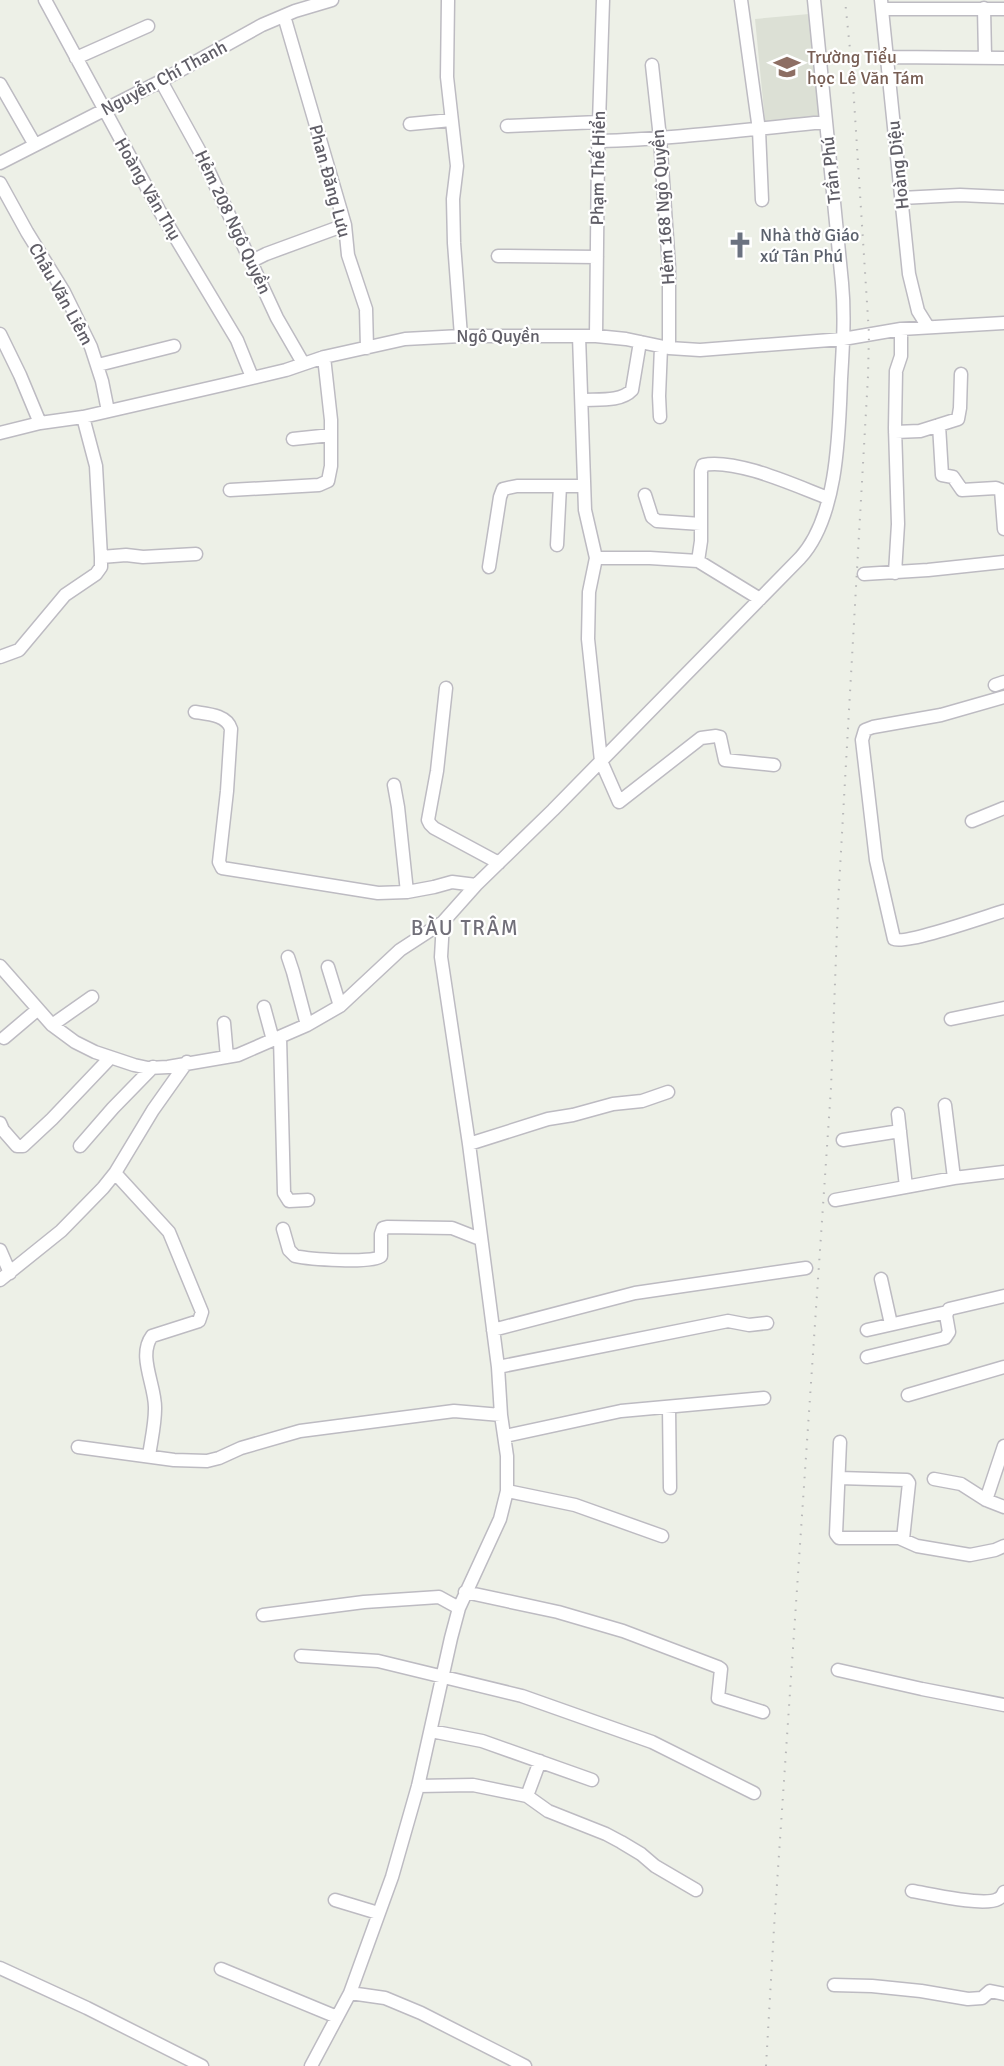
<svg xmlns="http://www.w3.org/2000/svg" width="1004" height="2066" font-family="Signika,sans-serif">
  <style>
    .education { fill: #dce0d5 }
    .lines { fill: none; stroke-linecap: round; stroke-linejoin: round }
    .minor-casing { stroke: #bdbbc2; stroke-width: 15 }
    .minor { stroke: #fff; stroke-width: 12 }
    .rail { stroke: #b7b7b8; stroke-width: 2; stroke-dasharray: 1.5 8; stroke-linecap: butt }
    .labels { text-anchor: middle; stroke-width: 4.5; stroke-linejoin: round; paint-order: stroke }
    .education-label { font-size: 18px; fill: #785e54; stroke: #fff; text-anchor: start }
    .street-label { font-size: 18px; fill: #605e67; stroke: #fff }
    .worship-label { font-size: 18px; fill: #5b616d; stroke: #fff; text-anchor: start }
    .quarter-label { font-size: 21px; letter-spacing: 1.5px; fill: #716f79; stroke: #fff }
  </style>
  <rect width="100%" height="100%" fill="#edf0e7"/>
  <path class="education" d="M809,14L819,114L817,117L771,122L765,121L755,19Z"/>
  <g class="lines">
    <g class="minor-casing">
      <path id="minor" d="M45,0L159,210L237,340L252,377
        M448,0L447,77L457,166L453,199L454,243L461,336
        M741,0L759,130L762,200
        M881,0L909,274L918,311L928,327
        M984,8L985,57
        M882,9H1004
        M284,16L345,225L348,255L366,309L367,348
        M887,57L1004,58
        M76,58L148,26
        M652,65L660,138L669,267V348
        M161,81L199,150L277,318L303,363
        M0,84L35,145
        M410,124L451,120
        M507,126L599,122
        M598,141C675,139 750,129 826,122
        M0,163L161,81L262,25L295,11L332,0
        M0,183L27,232L64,292L91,347L102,381L108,411
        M901,198L960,195L1004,197
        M498,256L597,257
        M252,261L266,254L345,225
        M0,334L20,375L40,423
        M579,336L585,510L596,558L589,592L588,639L601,761L619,802L701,738L716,736L720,737L725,760L774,765
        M596,336L598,153L603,0
        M98,365L174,346
        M582,400C598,399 621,402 632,390L640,342
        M83,417L96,466L101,557
        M660,417L659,396L661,347
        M939,425L942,475L953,477L962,490L996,488L1001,490L1004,529
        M895,432L920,431L958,419L960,408L961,374
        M0,433L40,423L83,417L227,384L286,370L324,357L405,339L461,336H596L626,339L669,348L700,350L843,339L901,329L1004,323
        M293,439L331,435
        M230,490L319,485L328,481L331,466V420L324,357
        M645,495L652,517L657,521L701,524
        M557,545L560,486
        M596,558H650L698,561L760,599
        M698,561L701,541V471L703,465C736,458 796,486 828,498
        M489,567L500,497L503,489L517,486H584
        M895,573L898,524L895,428L896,371L901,356V329
        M864,574L928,570L1004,562
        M0,657L19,650L65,595L96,574L101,567V557L126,555L143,557L196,554
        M995,685L1004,682
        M446,688L437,771L428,820L430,824L434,828L499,863
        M1004,697L941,715L873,727L865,730L862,740L876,860L894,939C905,945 987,916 1004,911
        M195,712C208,714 227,715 231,729L227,791L219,862L222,868L378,893L407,892L434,887L452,882L476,885
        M394,785L398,807L407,892
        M972,821L1004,808
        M288,957L293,972L307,1025
        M0,966L52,1025L75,1042L95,1052L134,1065L148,1068L168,1067L238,1055L307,1025L340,1006L400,950L443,922
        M328,967L340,1006
        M264,1007L273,1040
        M951,1019L1004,1008
        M224,1023L227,1057
        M52,1025L92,997
        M280,1037L284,1193L289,1201L308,1200
        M4,1038L37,1010
        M945,1105L954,1178
        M898,1114L906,1187
        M0,1123L3,1130L17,1146H23L52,1119L110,1058
        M843,1140L900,1131
        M469,1144L548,1119L573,1115L613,1104L642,1101L668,1092
        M80,1146L113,1108L153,1067
        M115,1173L169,1232L202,1312L199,1321L152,1336C137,1356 156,1386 155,1409C155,1425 151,1441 149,1456
        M835,1200L954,1178L1004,1172
        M283,1229L289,1250L295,1256C308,1259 373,1264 381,1256V1234L383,1228L387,1227L452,1228L480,1239
        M0,1250L10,1273
        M881,1279L891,1324
        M0,1280L61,1231L103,1188L115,1173L153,1110L187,1062
        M493,1330L635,1293L806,1268
        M867,1330L947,1312
        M867,1357L945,1338L949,1332L946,1315L949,1309L1004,1296
        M498,1367L728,1321L749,1325L767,1323
        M908,1395L1004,1367
        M669,1407L670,1488
        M505,1436L621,1411L764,1398
        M840,1442L836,1534L839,1538H899L917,1546L970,1555L995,1550L1004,1546
        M1004,1446L986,1500L1004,1507
        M78,1447L174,1460L207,1461L219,1458L241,1448L300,1431L454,1411L501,1415
        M839,1478L907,1480L909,1483L903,1539
        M934,1479L961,1484L986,1500
        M507,1491L575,1505L662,1536
        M465,1592L558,1612L623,1631L718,1667L721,1669L718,1698L763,1712
        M263,1615L364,1602L439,1597L459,1608
        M301,1656L378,1661L522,1696L652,1742L754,1793
        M838,1670L922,1689L1004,1705
        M431,1731L482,1741L592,1780
        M418,1786L473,1785L527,1796L548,1811L606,1834L621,1842L641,1854L655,1866L696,1890
        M527,1796L540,1761
        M912,1891C930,1894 984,1907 998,1899C1002,1897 1002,1896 1004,1892
        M335,1900L378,1913
        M0,1968L87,2008L202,2066
        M221,1969L337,2017
        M834,1985L872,1986L921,1991L968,1999L982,1998L990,1991L1004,1994
        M350,1993L385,1998L421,2013L525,2066
        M311,2066L350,1993L392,1877L418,1786L451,1638L459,1608L500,1519L507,1491V1456L501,1415L498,1367L469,1144L441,957L443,922L476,885L553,810L800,558C838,517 839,432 841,379C843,346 845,315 842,283L814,0"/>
    </g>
    <use href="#minor" class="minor"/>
    <path class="rail" d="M766,2066L774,1928L831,1088L838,904L868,376L869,334L852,69L845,0"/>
  </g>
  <defs>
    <g id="school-bare" transform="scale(2.07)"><path d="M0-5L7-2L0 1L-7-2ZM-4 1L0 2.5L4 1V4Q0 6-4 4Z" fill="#8d6e63" stroke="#fff" stroke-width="2.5" paint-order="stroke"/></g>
    <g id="church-bare" transform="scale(2.07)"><path d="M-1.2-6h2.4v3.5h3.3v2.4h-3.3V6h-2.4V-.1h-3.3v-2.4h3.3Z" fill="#6b7280" stroke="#fff" stroke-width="2.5" paint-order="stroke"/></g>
  </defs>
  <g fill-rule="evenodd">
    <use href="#school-bare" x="787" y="67"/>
    <use href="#church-bare" x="740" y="245"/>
  </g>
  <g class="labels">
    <g class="education-label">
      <text x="807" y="63">Trường Tiểu<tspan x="807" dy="21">học Lê Văn Tám</tspan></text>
    </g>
    <g class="street-label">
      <text transform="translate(164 78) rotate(-28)" y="6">Nguyễn Chí Thanh</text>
      <text transform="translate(898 165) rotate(-96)" y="6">Hoàng Diệu</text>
      <text transform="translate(598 168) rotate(-89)" y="6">Phạm Thế Hiển</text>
      <text transform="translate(831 170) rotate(-96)" y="6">Trần Phú</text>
      <text transform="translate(330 181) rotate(75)" y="6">Phan Đăng Lưu</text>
      <text transform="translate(148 189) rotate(60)" y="6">Hoàng Văn Thụ</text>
      <text transform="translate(663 207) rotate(-94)" y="6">Hẻm 168 Ngô Quyền</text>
      <text transform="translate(233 222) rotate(65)" y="6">Hẻm 208 Ngô Quyền</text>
      <text transform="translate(61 294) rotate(61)" y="6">Châu Văn Liêm</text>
      <text x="498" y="342">Ngô Quyền</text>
    </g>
    <g class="worship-label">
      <text x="760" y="241">Nhà thờ Giáo<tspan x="760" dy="21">xứ Tân Phú</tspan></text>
    </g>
    <g class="quarter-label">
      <text x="465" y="935">BÀU TRÂM</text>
    </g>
  </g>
</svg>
